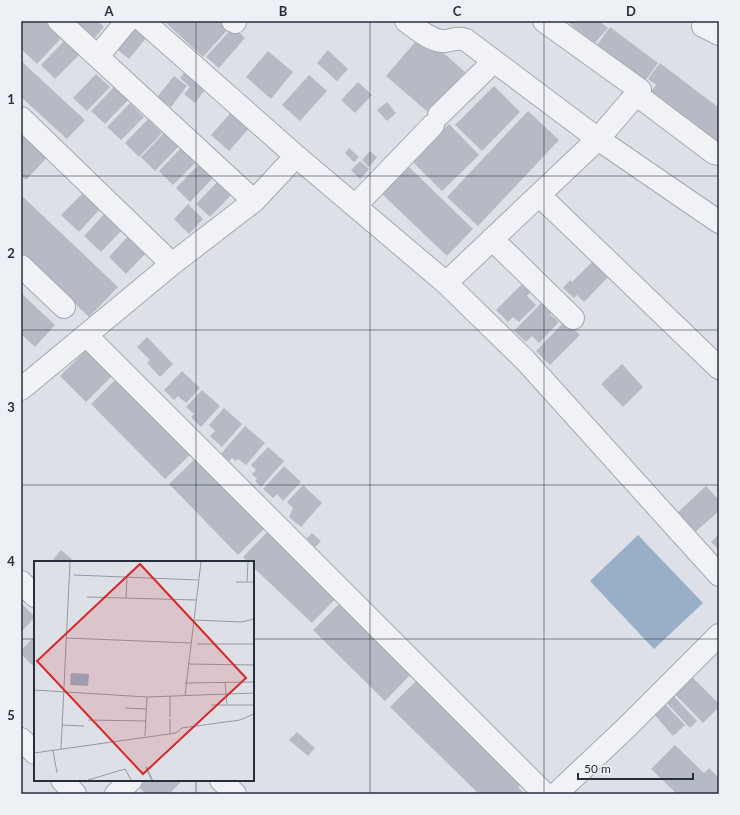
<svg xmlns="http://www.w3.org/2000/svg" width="740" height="815" font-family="Lato,sans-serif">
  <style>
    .water { fill: #98afc7 }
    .building { fill: #b5bac4 }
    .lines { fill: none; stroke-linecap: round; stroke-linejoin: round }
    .minor-casing { stroke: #a3a8b1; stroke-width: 24 }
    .minor { stroke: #f0f2f5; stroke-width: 22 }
    .grid { fill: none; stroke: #272f3d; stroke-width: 1; stroke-opacity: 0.55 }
    .inset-river { fill: none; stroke: #98afc7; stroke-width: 2 }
    .inset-road { fill: none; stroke: #949aa3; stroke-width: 1 }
    .view { fill: #d62828; fill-opacity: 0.15; stroke: #d62828; stroke-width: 2 }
    .inset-edge { fill: none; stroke: #272f3d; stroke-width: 2 }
    .neatline { fill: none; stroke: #272f3d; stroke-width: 1.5 }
    .grid-label { font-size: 13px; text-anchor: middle; font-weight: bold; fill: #272f3d }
  </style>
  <rect width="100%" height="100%" fill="#dde1e7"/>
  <path class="water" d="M638,535L703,603L654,649L590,581Z"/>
  <path class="building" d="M21,21H46L63,36L37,64L21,49Z
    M68,21H98L104,27L91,42Z
    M135,21L150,33L129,59L114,47Z
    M164,21H224L230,27L203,57Z
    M571,21H599L608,28L594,44L569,23Z
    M233,27L245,38L219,68L206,57Z
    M610,27L658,63L645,81L597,45Z
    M422,34L465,72L429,113L386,76Z
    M64,41L79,55L55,79L41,65Z
    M328,50L348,69L337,81L317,63Z
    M268,51L293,72L271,99L246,77Z
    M21,61L85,120L67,139L21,97Z
    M660,63L719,108V145L650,93L656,85L648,79Z
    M187,69L208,86L195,103L184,94L190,87L180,78Z
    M96,74L110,87L87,111L73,98Z
    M309,75L327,91L300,121L282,105Z
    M174,76L187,86L171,107L157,97Z
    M358,82L372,95L355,113L341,100Z
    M494,86L520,112L482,151L455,125Z
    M114,87L128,100L105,124L91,111Z
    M387,102L396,113L387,121L377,110Z
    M130,103L144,117L121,140L107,127Z
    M233,110L251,126L229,151L211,135Z
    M528,111L559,140L478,226L447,197Z
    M148,119L162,133L139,157L125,143Z
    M449,124L479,155L442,191L412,161Z
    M21,125L51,153L26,180L21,175Z
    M164,133L178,147L155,171L141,157Z
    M182,147L197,161L173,185L159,171Z
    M349,148L359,157L354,162L345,153Z
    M370,151L377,157L369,167L362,160Z
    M360,161L369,169L360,179L351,170Z
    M199,164L213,178L190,202L176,188Z
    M409,167L473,229L447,256L382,194Z
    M219,180L233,193L210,217L196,204Z
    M83,193L100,209L79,232L61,215Z
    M21,195L118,287L89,317L21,253Z
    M188,204L203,219L189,234L174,219Z
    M105,213L123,229L101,252L84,236Z
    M130,234L148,251L126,274L109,257Z
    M595,259L611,274L584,302L577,295L574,298L563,288L570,280L572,282Z
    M523,283L531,291L527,296L536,305L519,322L513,317L508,322L496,310Z
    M21,293L55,325L35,347L21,334Z
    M543,301L553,311L550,314L559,322L539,343L532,336L526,342L514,331Z
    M566,320L582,321L574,329L580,335L550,365L536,351Z
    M147,337L173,364L160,377L147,363L150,360L137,347Z
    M89,347L115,373L86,402L60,376Z
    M622,364L643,387L623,407L601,384Z
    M182,371L200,388L186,403L178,396L174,400L164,390Z
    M119,376L193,452L165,479L91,404Z
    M202,390L220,406L201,427L191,417L194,414L186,407Z
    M224,408L242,424L222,447L210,436L215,431L209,425Z
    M245,426L265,443L246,465L238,459L236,461L232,458L227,464L218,457Z
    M268,447L284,461L261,487L255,481L257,479L252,474L256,470L251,465Z
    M199,455L268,525L238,555L169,484Z
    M284,466L301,482L283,501L277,494L273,498L263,489Z
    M303,485L322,503L301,527L289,517L293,508L287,502Z
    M706,486L719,500V511L694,533L676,514Z
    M272,527L342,592L312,623L253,567V562H248L243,557Z
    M312,533L321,541L315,547L306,539Z
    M719,534V550L711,542Z
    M61,550L75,562H51Z
    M21,603L35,617L21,632Z
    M340,603L412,673L385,701L313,630Z
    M35,636V668L21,654V650Z
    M689,674L719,704V707L703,723L672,691Z
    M418,679L524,782L518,787L525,794H479L390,707Z
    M671,693L697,721L690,728L664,700Z
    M664,703L685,725L673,736L653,713Z
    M297,732L315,748L308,756L289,740Z
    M675,745L704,773L709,768L719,778V792L717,794H677L651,769Z
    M146,780H183L169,794H146L139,787Z"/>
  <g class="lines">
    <g class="minor-casing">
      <path id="minor" d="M59,21L254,201
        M143,21L296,156L446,283L525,360L719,575
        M233,21L235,22
        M406,21C416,28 428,39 441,41C450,42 456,36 466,40L598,139L719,222
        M703,26L719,34
        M98,56L127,21
        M637,95L714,153L719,154
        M439,115L494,61
        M21,118L172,264
        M539,195L719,368
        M356,205L433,125
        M492,239L573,318
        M21,266L64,307
        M446,283L598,139L640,90L544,21
        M86,335L545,794
        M21,389L172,264L254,201L296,156
        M21,582L35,596
        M21,739L35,753
        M62,780L75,794
        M221,780L235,794
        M116,794L131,780
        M556,794L626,728L719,635"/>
    </g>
    <use href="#minor" class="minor"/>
  </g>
  <path class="grid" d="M196,21V562M370,21V794M544,21V794M21,176H719M21,330H719M21,485H719M21,639H35M253,639H719M196,780V794"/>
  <g transform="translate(34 561)">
    <rect width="220" height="220" fill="#dde1e7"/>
    <path d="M37,112L55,113L54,125L36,124Z" fill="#98afc7"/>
    <path class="inset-river" d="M112,206L118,219"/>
    <path class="inset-road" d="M40,14L164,19M202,21H220M213,21L214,1M53,36L162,39M92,37L93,16M160,59L208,61L220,58M32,77L157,82M163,83H220M154,103L220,104M151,122L220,121M191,122L193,144M0,129L113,136L220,132M151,134L167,1M177,144H220M91,147L113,148M136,156V135M54,159L112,160M28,164L50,165M136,173V158M111,175L113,136M27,188L36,1M19,189L23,212M0,192L142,172L148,167L206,159L220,153M54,219L91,208L97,219"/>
    <path class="view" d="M106,3L212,117L109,213L3,100Z"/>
    <rect width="220" height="220" class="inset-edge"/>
  </g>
  <rect width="740" height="815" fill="none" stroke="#edf0f5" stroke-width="44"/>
  <path d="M578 773v6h115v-6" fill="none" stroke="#272f3d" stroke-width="2"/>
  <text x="584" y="773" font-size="12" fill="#272f3d" stroke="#edf0f5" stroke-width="3" paint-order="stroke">50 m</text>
  <rect x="22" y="22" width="696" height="771" class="neatline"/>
  <g class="grid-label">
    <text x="109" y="16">A</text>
    <text x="283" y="16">B</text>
    <text x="457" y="16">C</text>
    <text x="631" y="16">D</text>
    <text x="11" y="104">1</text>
    <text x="11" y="258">2</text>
    <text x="11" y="412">3</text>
    <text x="11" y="566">4</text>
    <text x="11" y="720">5</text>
  </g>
</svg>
